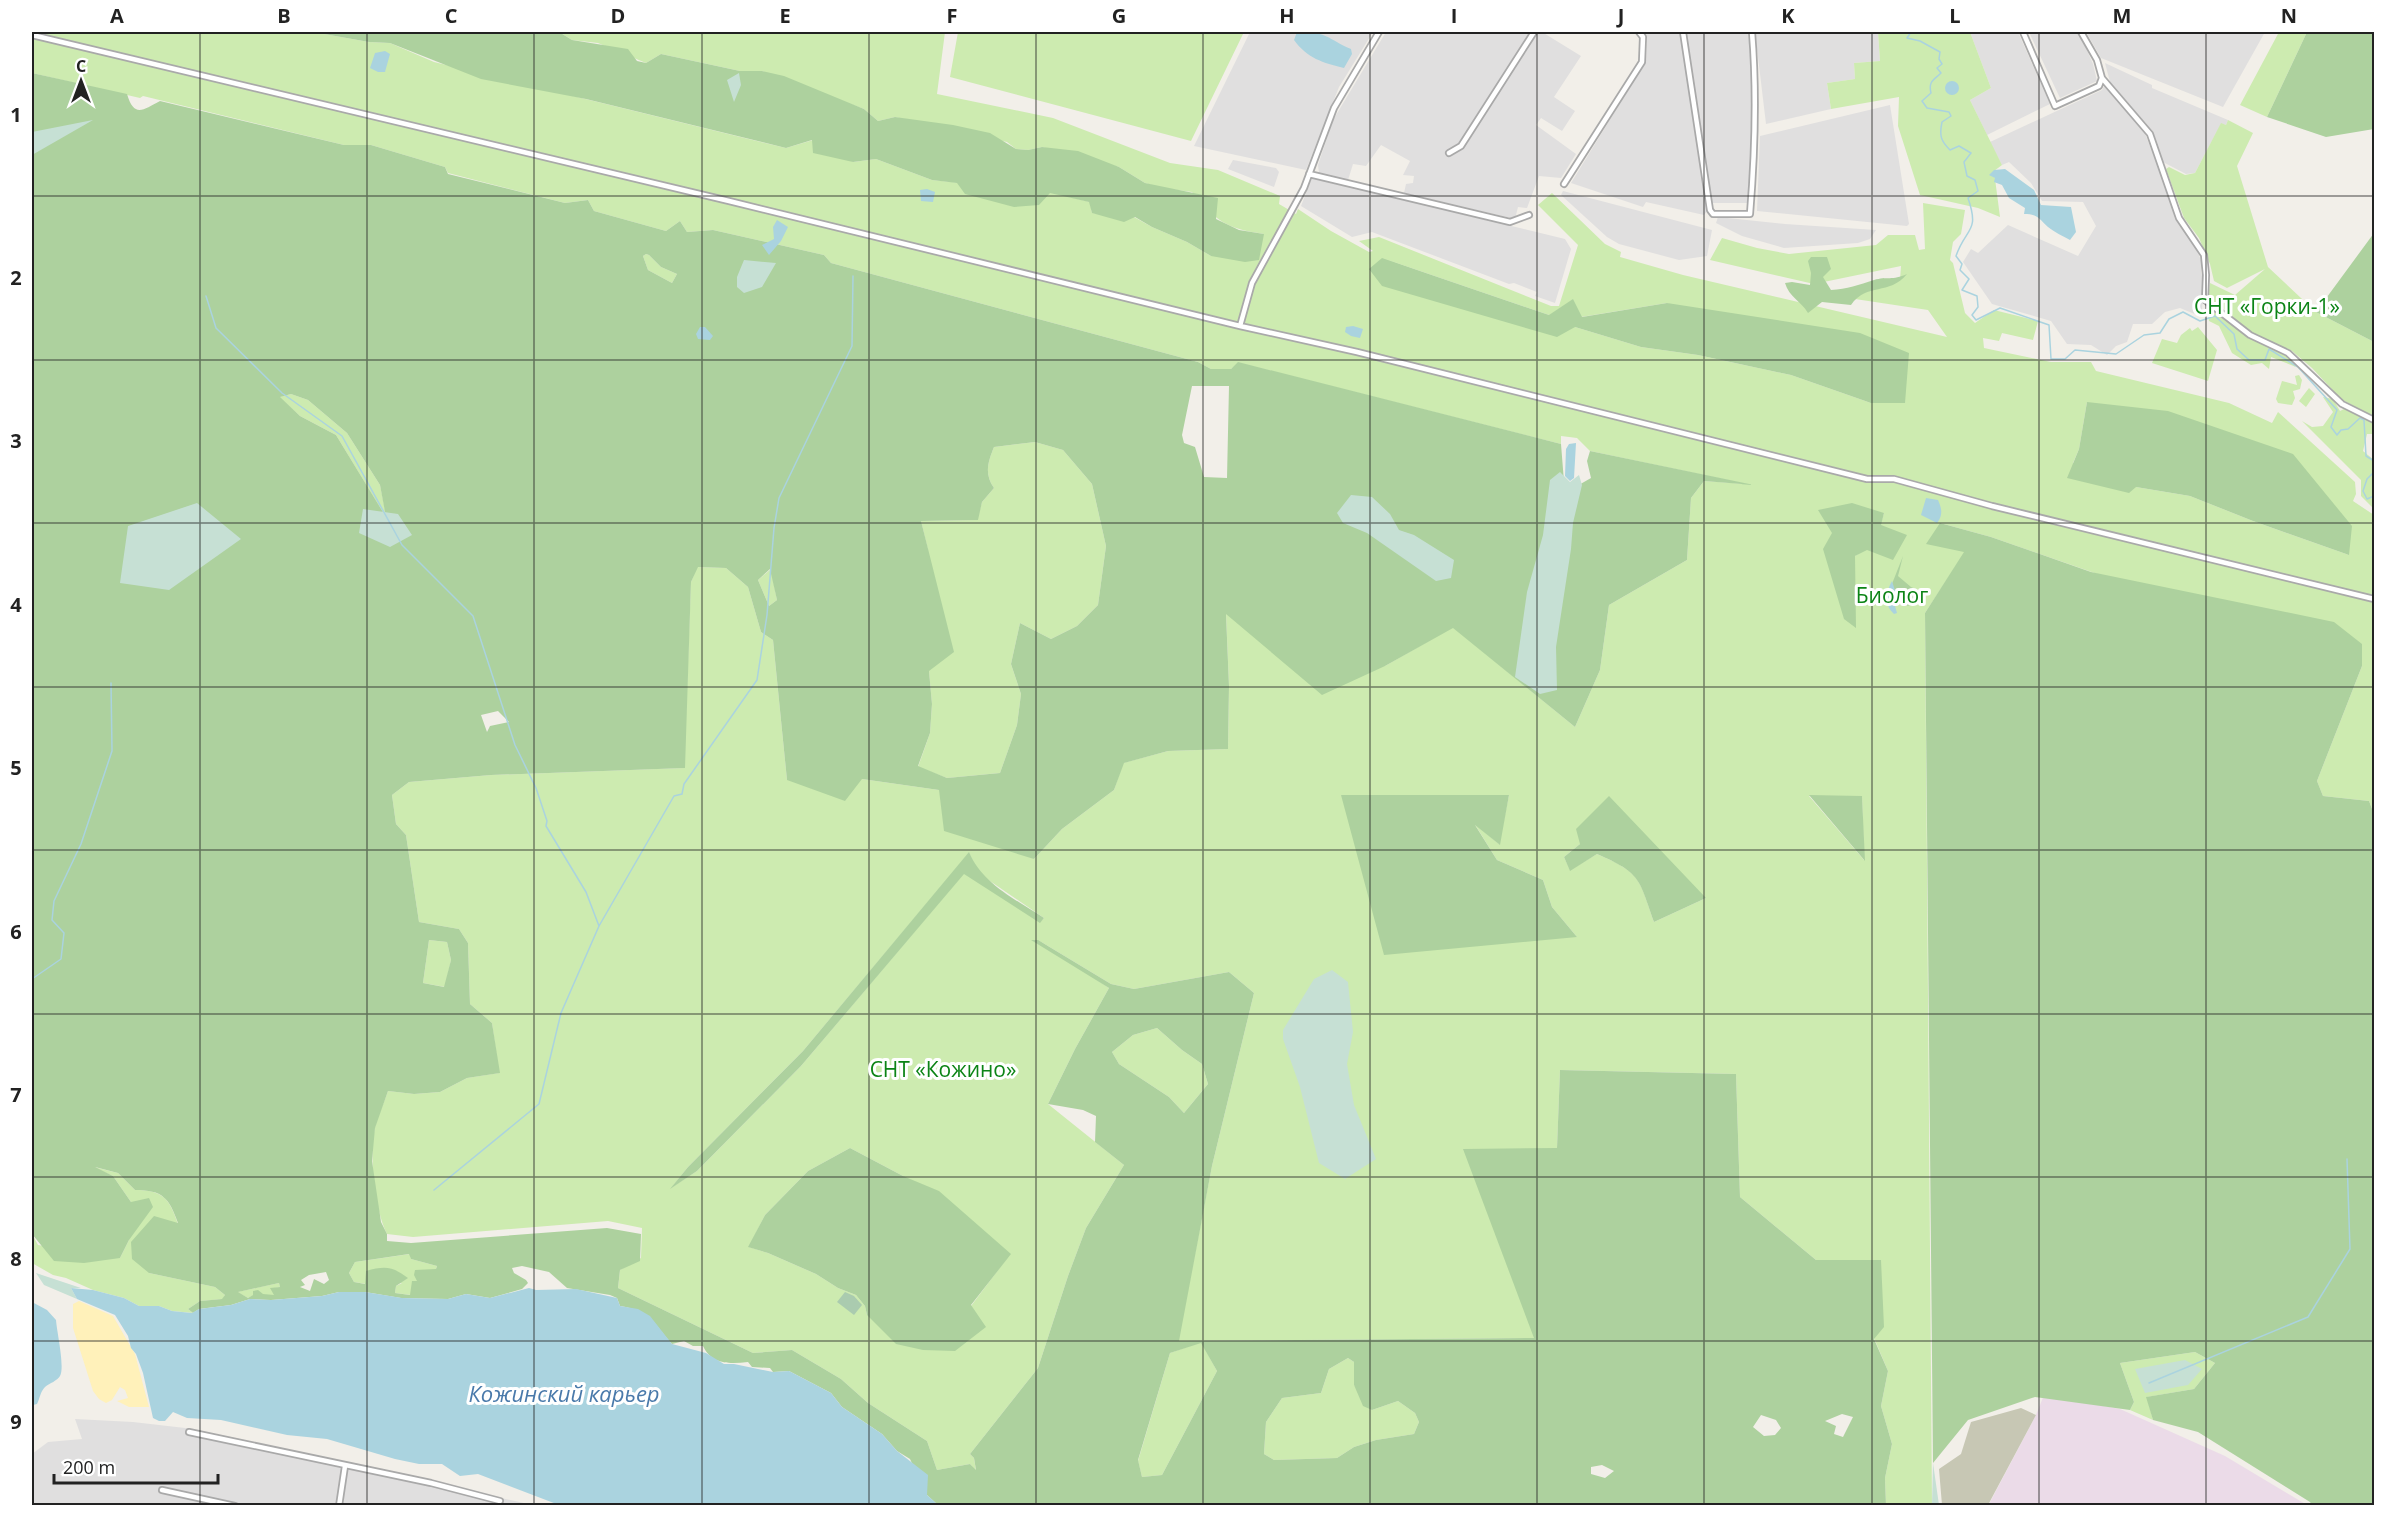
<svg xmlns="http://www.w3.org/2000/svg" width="2406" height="1537" font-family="'Open Sans',sans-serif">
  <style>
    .residential { fill: #e0dfdf }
    .industrial { fill: #ebdbe8 }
    .construction { fill: #c7c7b4 }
    .grass { fill: #cdebb0; fill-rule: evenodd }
    .forest { fill: #add19e; fill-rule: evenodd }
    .wetland { fill: #c6e0d4 }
    .sand { fill: #fff1ba }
    .cemetery { fill: #aacbaf }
    .water { fill: #aad3df }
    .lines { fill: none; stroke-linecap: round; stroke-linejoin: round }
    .stream { stroke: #aad3df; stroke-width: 1.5 }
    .street-casing { stroke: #a9a9a9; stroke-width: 8 }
    .street { stroke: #fff; stroke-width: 4.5 }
    .grid { fill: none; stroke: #222; stroke-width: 1.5; stroke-opacity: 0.55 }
    .labels { text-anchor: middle; stroke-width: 6; stroke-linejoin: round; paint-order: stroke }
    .park-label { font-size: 21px; fill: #0c8416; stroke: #fff }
    .water-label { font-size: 22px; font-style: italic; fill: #4a7aab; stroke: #fff }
    .neatline { fill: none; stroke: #222; stroke-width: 2 }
    .grid-label { font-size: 20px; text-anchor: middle; font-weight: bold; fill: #222 }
  </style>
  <rect width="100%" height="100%" fill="#f2efe9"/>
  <path class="residential" d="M1250,32H1373L1339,87L1306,170L1194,146Z
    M1386,32H1542L1581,56L1554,97L1575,111L1562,131L1541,118L1536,125L1576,154L1561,178L1539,176L1527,208L1518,207L1515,219L1404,193L1406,184L1413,183L1414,176L1403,175L1410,161L1381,145L1366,166L1353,164L1348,180L1319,173L1318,165L1333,120Z
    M1645,32H1748L1754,86L1748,203H1713L1704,215L1646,202L1643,207L1571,183L1646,61L1647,36Z
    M1755,32H1878L1880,61L1854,63L1855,79L1827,83L1831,109L1766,124Z
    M1970,32H2018L2050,104L1987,135L1970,100L1991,88Z
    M2029,32H2079L2093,64L2097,81L2060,98Z
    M2086,32H2265L2223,107L2101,58Z
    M2105,63L2152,85V88L2228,120L2226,125L2221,124L2195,173L2186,174L2163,162L2153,132L2110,82Z
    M2105,84L2142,126L2180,222L2194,242L2202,263L2201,272L2204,282L2202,310L2197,315L2180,308L2165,312L2152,324H2133L2127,342L2116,346L2107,355L2091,345L2067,344L2051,321L1992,304L1963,262L1971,249L1978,253L2008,225L2078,256L2096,226L2083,202L2042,201L2031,183L2009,162L2002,165L1990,142L2102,90Z
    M1890,105L1909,224L1907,226L1757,211L1760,136Z
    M1233,160L1276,168L1279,172L1274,187L1228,169Z
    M1312,178L1565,239L1571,249L1555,303L1535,296L1537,292L1514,283L1509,284L1372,232L1352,237L1301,206Z
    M1563,191L1712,230L1707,256L1679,260L1619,244L1607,237L1561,195Z
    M1718,217L1785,224L1876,230L1870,239L1858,243L1784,248L1742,236L1716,223Z
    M75,1419L133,1422L185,1428L533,1505L32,1506V1454L48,1442L82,1439Z"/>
  <path class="industrial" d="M2044,1395L2120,1409L2225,1456L2307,1505L1988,1506L2036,1415Z"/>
  <path class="construction" d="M2021,1408L2036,1415L1988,1505H1942L1939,1469L1961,1454L1971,1422Z"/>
  <path class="grass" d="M32,32H313L369,42L390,43L434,62L786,148L813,140L853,162L876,159L932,180L1050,192L1090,202L1092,213L1134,217L1152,227L1187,242L1211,256L1264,234C1224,228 1217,221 1192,192L1162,188L1145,183L1119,167L1042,147L1028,150L1016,149L1007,142L895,117L878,121L864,109L762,71H740L661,54L646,63L598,43L572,40L559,32H945L937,94L1053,118L1170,163L1218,170L1280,196L1279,204L1296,214L1298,209L1331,231L1369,252L1373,251L1359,241L1379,237L1551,306H1559L1578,245L1538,205L1552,193L1605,244L1621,252L1620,257L1683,275L1947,337L1928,310L1855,299L1860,294L1900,280L1901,266L1814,284L1710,260L1722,238L1757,248L1789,254L1876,245L1888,235H1915L1919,250L1925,249L1923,203L1965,210L1961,234L1953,242L1950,260L1953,263L1965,313L1975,323L1994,310L2038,321L2033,340L2002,333L1999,341L1983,338L1984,348L2051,362H2091L2096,371L2229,403L2272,423L2278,412L2355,482L2356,494L2353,501L2374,515V814L2369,801L2323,796L2317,781L2362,666L1991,537L1940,523L1965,552L1925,613L1932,1505H1886L1885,1478L1892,1444L1881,1406L1888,1371L1874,1338L1816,1260L1740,1197L1736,1074L1560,1070L1557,1149L1534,1338L1178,1341L1212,1166L1254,993L1229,972L1134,989L1111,984L1038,940L1109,988L1075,1049L1048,1104L1124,1165L1086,1228L1068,1276L1038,1368L970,1454L974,1458L976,1471L970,1464L937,1470L927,1441L868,1403L841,1379L792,1350L753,1353L618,1288L620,1270L641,1258L642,1228L608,1221L413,1237L387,1234C374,1207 369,1156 375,1127C378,1115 384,1103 388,1091L414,1094L440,1092L467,1078L499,1073L492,1023L470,1004L468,943L459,929L419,922L406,835L396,824L392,795L409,782L491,775L684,768L691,582L697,567L726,568L748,587L761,632L773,640L787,780L862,779L939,790L1034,859L1062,829L1114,790L1123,763L1168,751L1228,749L1229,686L1226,613L1385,666L1453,627L1575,727L1600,670L1609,605L1687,560L1691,498L1704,481L1746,484L1590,451L1577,438L1561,436V444L1239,363L1231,369H1211L1198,362L831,263L824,255L713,230L687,232L680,221L666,231L594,211L588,200L565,203L448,173L445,167L371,145H344L143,96L140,98L32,73ZM1382,258L1549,315L1581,317L1667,303L1871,403L1791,375L1698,355L1641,347L1575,327ZM2087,402L2349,555L2253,521L2190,496L2136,487L2073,463L2079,449ZM1884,513C1879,531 1871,547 1855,556V627L1832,533ZM1341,795H1509L1499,844L1474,823L1497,860L1543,880L1552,907L1577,937ZM1809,796H1862L1864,860ZM1580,844L1706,898L1654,922C1639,878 1641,873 1597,854L1570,870L1564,857ZM969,853L976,868L987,879L1044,918L1040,922L964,873L801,1066L697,1171L672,1187L688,1167L803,1051ZM850,1148L903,1176L1010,1254L971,1306L867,1315L865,1306L856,1295L838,1288L816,1274L768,1253L749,1247L765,1215L808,1171Z
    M958,32H1244L1191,141L950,77Z
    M1878,32H1970L1991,88L1970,100L2002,165L1994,171L2000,217L1978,208L1920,195L1898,126L1899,97L1831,109L1827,83L1855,79L1854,63L1880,61Z
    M2279,32H2307L2267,117L2240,105Z
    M2228,120L2253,133L2237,166L2268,267L2316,312L2374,342V417L2341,399L2312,368L2292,351L2243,329L2231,314L2208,298L2210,283L2235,295L2265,269L2227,288L2214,281L2210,264L2199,238L2184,218L2166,169L2169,167L2185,175L2195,173L2221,123L2226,125Z
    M646,254L649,255L661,267L677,274L672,283L648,270L643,256Z
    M2207,307L2244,334L2289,356L2296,367L2271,357L2269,369L2262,363L2251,365L2232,353L2219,326L2209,321Z
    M2198,327L2217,350L2208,381L2152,363L2162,339L2177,343L2181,335L2190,328L2192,331Z
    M2299,375L2302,380L2300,389L2293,391L2295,398L2292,405L2278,403L2276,399L2282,381L2297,385L2295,376Z
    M2309,388L2315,394L2306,407L2299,401Z
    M291,394L308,400L347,433L380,485L387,519L336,435L300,416L279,397Z
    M2323,397L2333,399L2340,411L2344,409L2374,423V434H2367L2363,451L2374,460L2373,508L2361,496V480L2302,421L2312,427L2323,426L2333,412Z
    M1035,442L1063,450L1092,484L1106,546L1098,605L1077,626L1051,639L1020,623L1011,664L1021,694L1017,725L1000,773L947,778L918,767L930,733L932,704L929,671L928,550L921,521L977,520L982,502L994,488C984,474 988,462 994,447Z
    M771,569L777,600L769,606L758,580Z
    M429,940L447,942L451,960L445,987L423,983Z
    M1157,1028L1182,1050L1202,1064L1208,1084L1184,1113L1169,1097L1119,1064L1112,1052L1133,1035Z
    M90,1166L118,1173L135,1190C163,1190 169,1198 178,1224L149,1273L215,1287L225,1295L223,1299L200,1301L188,1309L193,1313L172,1311L159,1306H139L124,1298L93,1290L66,1278L53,1275L32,1263V1234L38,1245L120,1258L129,1240L131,1202L113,1176Z
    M410,1254L411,1259L437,1266L436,1269L418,1282L411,1295L395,1293L396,1286L402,1283L366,1284L354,1282L349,1273L355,1262Z
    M279,1283L280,1287L275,1288V1295H254L248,1298L237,1292Z
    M1201,1342L1217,1371L1162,1475L1142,1477L1138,1461L1170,1353Z
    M2195,1352L2215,1363L2194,1389L2147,1397L2153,1420L2130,1410L2134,1402L2120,1363Z
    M1348,1358L1354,1362V1385L1372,1410L1398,1401L1415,1413L1419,1422L1414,1434L1376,1440L1354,1447L1337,1458L1274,1460L1264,1454L1266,1422L1282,1398L1321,1393L1329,1369Z"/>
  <path class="forest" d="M313,32H559L572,40L628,49L637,61L646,63L661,54L740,71H762L784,76L864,109L878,121L895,117L953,125L990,133L1016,149L1028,150L1042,147L1078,151L1119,167L1145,183L1218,198L1216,219L1239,230L1264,234L1259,260L1245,262L1211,256L1187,242L1152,227L1135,217L1124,222L1092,213L1089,202L1050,193L1039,205L1014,207L965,194L957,183L932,180L876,159L853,162L813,153L812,140L786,148L586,99L481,79L390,43L369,42Z
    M2307,32H2374V129L2326,137L2267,117Z
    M32,73L127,94C134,118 143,110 160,101L344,145H371L445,167L448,174L565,203L588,200L594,211L666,231L680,221L687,232L713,230L824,255L831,263L1198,362L1211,369H1231L1238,362L1561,444L1564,482L1577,486L1591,478L1587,461L1590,451L1754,485L1704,481L1691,498L1687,560L1609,605L1600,670L1575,727L1453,628L1385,666L1322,695L1226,614L1229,686L1228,749L1168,751L1124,763L1114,790L1062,829L1034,859L944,831L939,790L862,779L845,801L787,780L773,640L761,632L748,587L726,568L698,567L691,582L685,768L491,775L409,782L392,795L396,824L406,835L419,922L459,929L468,943L470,1004L492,1023L500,1073L467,1078L440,1092L414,1094L388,1091L375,1128L372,1161L381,1222L387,1234V1241L411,1243L607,1228L641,1234L640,1261L620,1270L618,1288L753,1353L792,1350L841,1379L868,1403L927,1441L937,1470L970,1464L976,1470L974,1458L970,1454L1038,1368L1068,1276L1086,1228L1124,1165L1095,1142L1096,1116L1083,1110L1048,1104L1075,1049L1109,988L1031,940H1038L1111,984L1134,989L1229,972L1254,993L1212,1166L1179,1341L1534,1338L1463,1149L1557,1148L1560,1070L1736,1074L1740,1197L1816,1260H1881L1884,1327L1874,1339L1888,1371L1881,1406L1892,1444L1885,1478L1886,1505H938L927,1495L910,1459L897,1451L882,1434L842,1407L831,1393L789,1371L773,1372L770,1368L752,1367L748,1362C730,1364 712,1365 703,1346H693L684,1341L672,1344C652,1322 652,1311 620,1306L617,1298L610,1295L567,1288L549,1272L522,1266L512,1268L514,1273L526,1280L528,1283L522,1289L490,1298L466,1294L448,1299L401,1298L365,1292H339L322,1296L271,1300L250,1299L231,1305L199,1309L193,1313L188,1309L200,1301L222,1299L225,1295L215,1287L149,1273L132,1259L131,1242L154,1216L178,1223C169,1198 163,1190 135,1190L118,1173L95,1167L113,1176L131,1202L149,1198L153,1207L129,1240L120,1258L84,1263L54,1261L32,1234ZM646,254L649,255L661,267L677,274L672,283L648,270L643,256ZM1192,386H1229L1227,478L1204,477L1195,447L1184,443L1182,435ZM291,394L308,400L347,433L380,485L386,517L336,435L300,416L280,397ZM1035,442L1063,450L1092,484L1106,546L1098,605L1077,626L1051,639L1020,623L1011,664L1021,694L1017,725L1000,773L947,778L918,766L930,733L932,704L929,671L954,652L921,521L978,520L982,502L994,488C984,474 988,462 994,447ZM770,569L777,600L769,606L758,580ZM498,711L509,722L490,726L487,732L481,715ZM429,940L447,942L451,960L444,987L423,983ZM1157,1028L1182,1050L1202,1064L1208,1084L1184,1113L1169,1097L1119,1064L1112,1052L1133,1035ZM409,1254L411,1259L437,1266L436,1269L415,1270L414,1275L417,1281H412L410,1295L395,1293L396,1286L408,1278C392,1266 385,1266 366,1271L365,1284L354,1282L349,1273L355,1262ZM326,1272L329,1280L324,1284L314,1279L310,1291L300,1287L305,1285L301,1280L309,1275ZM279,1283L280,1287L270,1288L274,1295L263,1294L258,1290L253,1291V1295L248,1298L238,1292ZM1201,1343L1217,1371L1162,1475L1142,1477L1138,1460L1170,1353ZM1348,1358L1354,1362V1385L1363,1406L1372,1410L1398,1401L1415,1413L1419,1422L1414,1434L1376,1440L1354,1447L1337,1458L1274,1460L1264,1454L1266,1422L1282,1398L1321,1393L1329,1369ZM1842,1414L1853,1417L1843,1437L1834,1434L1836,1426L1825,1421ZM1761,1415L1776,1420L1781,1428L1775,1435L1764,1436L1753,1427ZM1602,1465L1614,1471L1605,1478L1591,1474V1467Z
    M2374,233V342L2316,312Z
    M1811,257H1827L1831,269L1823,277L1831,290C1847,289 1859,285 1874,280C1887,276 1892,281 1907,274C1889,296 1867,282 1851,305L1822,302L1808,313C1801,301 1789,297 1785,283L1792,282L1810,285L1811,273L1808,261Z
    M1382,258L1549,315L1573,299L1582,317L1667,303L1860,333L1909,353L1905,403H1871L1791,375L1698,355L1641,347L1575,327L1557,337L1382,286L1369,269Z
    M2087,402L2168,411L2293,454L2352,526L2349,555L2253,521L2190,496L2136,487L2129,493L2067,478L2079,449Z
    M1852,503L1884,513L1881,525L1907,535L1893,560L1867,550L1855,556L1856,628L1844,619L1823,549L1832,533L1818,510Z
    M1940,523L1991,537L2091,572L2334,622L2362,644V666L2317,781L2323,796L2369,801L2374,814V1505H2312L2310,1502L2198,1432L2153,1420L2146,1397L2194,1389L2215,1363L2195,1352L2120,1363L2134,1402L2130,1410L2035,1397L1968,1420L1933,1463L1925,613L1964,552L1926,544Z
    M1903,556L1898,576L1911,587L1927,594H1917L1916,605L1902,606L1888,594Z
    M1341,795H1509L1500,845L1475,825L1497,860L1543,880L1552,907L1577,937L1384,955Z
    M1809,795L1862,796L1865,861Z
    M1609,796L1706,898L1654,922C1639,879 1641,873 1597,854L1570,871L1564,857L1580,844L1576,829Z
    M969,852C982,884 1017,900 1044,918L1040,923L964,874L801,1066L697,1171L670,1189L688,1167L803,1051Z
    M850,1148L903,1176L939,1191L1011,1254L971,1305L986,1327L955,1351L923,1350L896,1344L867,1315L865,1306L856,1295L838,1288L816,1274L768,1253L748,1247L765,1215L808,1171Z"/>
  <path class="wetland" d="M739,73L741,85L734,102L727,80Z
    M93,120L32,155V132Z
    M744,260L776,263L762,287L744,293L737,287V277Z
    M1560,472L1570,482L1579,475L1582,485L1573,523L1571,549L1556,647L1557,690L1540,694L1515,677L1527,592L1543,535L1550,480Z
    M1351,495L1372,497L1390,514L1399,530L1414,535L1454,560L1451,578L1436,581L1367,533L1343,523L1337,513Z
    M197,503L241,539L169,590L120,583L128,526Z
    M363,509L398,514L412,535L390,547L359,533Z
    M1332,970L1348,982L1353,1032L1347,1064L1354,1105L1376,1159L1345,1179L1319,1163L1300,1087L1283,1039V1030L1314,979Z
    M36,1273L81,1288H71L77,1299L44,1285Z
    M2185,1360L2202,1369L2188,1385L2145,1393L2135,1369Z
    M1933,1463L1939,1505H1932Z"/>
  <path class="sand" d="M79,1301L113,1316L135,1354L149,1407H129L117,1401L128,1398L125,1390L120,1387L112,1400L106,1403L99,1399L93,1391L73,1328V1304Z"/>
  <path class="cemetery" d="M845,1292L854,1296L862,1305L854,1315L837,1302Z"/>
  <path class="water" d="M1297,32C1327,31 1326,38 1351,49L1352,54L1344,68C1323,63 1307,58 1294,40Z
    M385,51L390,54L385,72H378L370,68L375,53Z
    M1945 88a7 7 0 1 1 14 0a7 7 0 1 1-14 0Z
    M2005,169L2034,190L2041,205L2071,207L2076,232L2070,240C2063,236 2054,232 2048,227C2039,219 2038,214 2024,214L2025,208L2009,198L2002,185L1994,182L1995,178L1989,175L1994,170Z
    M927,189L935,192L933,202L921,201L920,190Z
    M777,220L788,227L781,241L769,255L762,245L774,239L773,227Z
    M1353,326L1363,329L1360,338L1351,336L1345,332L1346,327Z
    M700,327H705L713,336L710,340L698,339L696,334Z
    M1576,443L1574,478L1570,481L1565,476L1566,449L1569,444Z
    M1926,498L1938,500C1942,509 1943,515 1937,523L1921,515Z
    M1892,581L1898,600L1895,606L1897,613L1894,614C1883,604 1886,592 1892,581Z
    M71,1288L93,1290L124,1298L139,1306H159L172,1311L192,1313L199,1309L231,1305L250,1299L271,1300L322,1296L339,1292H365L402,1298L448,1299L466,1294L490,1298L529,1288L536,1290L576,1289L617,1298L620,1306L638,1309L650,1316L672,1344L706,1353L724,1364H734L773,1372L789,1371L831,1393L842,1407L882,1434L897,1451L928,1475L927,1495L938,1505H559L478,1474L460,1476L442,1464H419L395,1459L327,1439L287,1435L221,1420L187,1418L173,1412L165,1421H159L153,1418L143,1373L136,1354L131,1348L128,1336L115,1315L77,1299Z
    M32,1302L47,1310L56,1320C57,1333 65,1367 60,1376C57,1381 50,1383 45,1387C40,1392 40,1398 37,1404L33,1405Z"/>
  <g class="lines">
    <path class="stream" d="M1911,32L1907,38L1920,41L1940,52L1939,59L1942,64L1937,68L1941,73C1934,80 1928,81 1931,93L1922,101L1927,108L1949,112L1951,116L1942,122C1939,136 1941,141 1950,150L1959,146L1971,153L1964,162L1967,176L1975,180L1978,191L1968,198C1980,233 1966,227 1956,256L1962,264L1960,270L1969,279L1962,290L1977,296L1978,307L1972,315L1976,320L2000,308L2049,325L2051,359H2065L2075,350L2116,354L2144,335L2160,333L2169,319L2183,312L2200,321L2215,316L2234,334L2237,349L2249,360H2265L2269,349L2298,367L2337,410L2331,427L2337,435L2341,430L2348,429L2360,418L2364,420L2366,456L2374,461
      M206,296L216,328L282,393L342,436L402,545L473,616L515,745L536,788L547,821L546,826L586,892L599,926
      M2374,472L2367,479L2363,491L2367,499L2374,496
      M32,979L61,959L64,933L52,920L54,901L81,844L112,751L111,683
      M434,1190L539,1104L561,1013L599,926L674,796L682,794L684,784L757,680L767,615L774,528L779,498L852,346L853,276
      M2149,1383L2308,1317L2350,1249L2347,1159"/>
    <g class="street-casing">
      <path id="street" d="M1683,32L1710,210L1713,214H1750C1755,153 1757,93 1752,32
        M2023,32L2055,106L2099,86L2102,78
        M2081,32L2097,60L2102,78L2150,134L2179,218L2204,255L2206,275L2205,300L2250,335L2288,353L2342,404L2374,420
        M32,35L729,201L1240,326L1357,352L1867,479H1894L1992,506L2374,599
        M1449,153L1461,146L1534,32
        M1309,174L1510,222L1529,215
        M1564,184L1642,62L1643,37L1639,32
        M1240,326L1252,283L1304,188L1334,108L1379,32
        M189,1432L431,1483L500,1501
        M162,1490L235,1506
        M339,1506L345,1466"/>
    </g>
    <use href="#street" class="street"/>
  </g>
  <path class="grid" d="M200,32V1506M367,32V1506M534,32V1506M702,32V1506M869,32V1506M1036,32V1506M1203,32V1506M1370,32V1506M1537,32V1506M1704,32V1506M1872,32V1506M2039,32V1506M2206,32V1506M32,196H2374M32,360H2374M32,523H2374M32,687H2374M32,850H2374M32,1014H2374M32,1177H2374M32,1341H2374"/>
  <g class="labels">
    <g class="park-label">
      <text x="2267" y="314">СНТ «Горки-1»</text>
      <text x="1892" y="603">Биолог</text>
      <text x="943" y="1077">СНТ «Кожино»</text>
    </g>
    <g class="water-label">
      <text x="564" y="1402">Кожинский карьер</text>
    </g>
  </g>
  <rect width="2406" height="1537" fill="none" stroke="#ffffff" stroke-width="66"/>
  <g transform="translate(81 81)" stroke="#ffffff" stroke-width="4.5" paint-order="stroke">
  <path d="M0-4.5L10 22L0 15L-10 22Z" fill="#222222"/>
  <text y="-9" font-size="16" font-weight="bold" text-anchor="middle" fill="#222222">С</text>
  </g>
  <path d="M54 1474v9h164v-9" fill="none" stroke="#222222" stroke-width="3"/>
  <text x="63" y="1474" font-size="18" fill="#222222" stroke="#ffffff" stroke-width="4.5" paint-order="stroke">200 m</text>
  <rect x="33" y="33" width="2340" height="1471" class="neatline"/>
  <g class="grid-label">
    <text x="117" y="23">A</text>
    <text x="284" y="23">B</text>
    <text x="451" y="23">C</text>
    <text x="618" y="23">D</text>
    <text x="785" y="23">E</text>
    <text x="952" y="23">F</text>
    <text x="1119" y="23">G</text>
    <text x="1287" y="23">H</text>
    <text x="1454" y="23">I</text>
    <text x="1621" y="23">J</text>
    <text x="1788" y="23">K</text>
    <text x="1955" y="23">L</text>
    <text x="2122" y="23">M</text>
    <text x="2289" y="23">N</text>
    <text x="16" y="122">1</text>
    <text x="16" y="285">2</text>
    <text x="16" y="448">3</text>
    <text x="16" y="612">4</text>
    <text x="16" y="775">5</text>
    <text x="16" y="939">6</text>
    <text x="16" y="1102">7</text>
    <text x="16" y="1266">8</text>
    <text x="16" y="1429">9</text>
  </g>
</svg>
